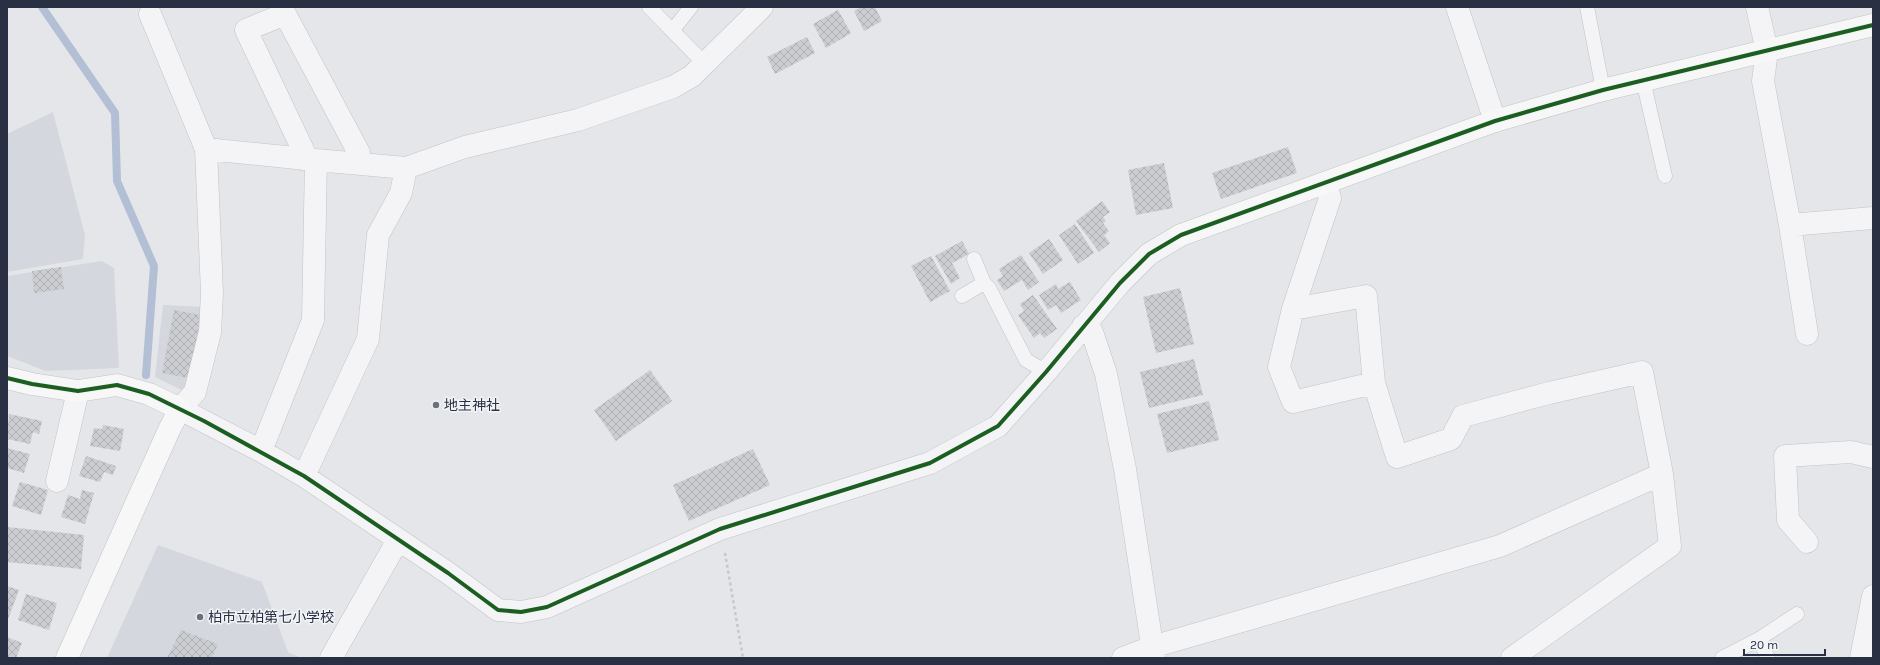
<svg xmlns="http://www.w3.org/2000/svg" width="1880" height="665" font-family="Karla,'Noto Sans JP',sans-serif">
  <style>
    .built { fill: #d5d7de }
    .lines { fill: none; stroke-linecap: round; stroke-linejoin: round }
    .stream { stroke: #b3bfd4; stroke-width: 8 }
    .building { fill: url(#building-cross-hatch) }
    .lane-casing { stroke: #c2c3c7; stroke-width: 15 }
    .street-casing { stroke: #c2c3c7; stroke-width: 23 }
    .secondary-casing { stroke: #c2c3c7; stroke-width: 23 }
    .path { stroke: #c6c7cc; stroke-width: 2.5; stroke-dasharray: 3 3; stroke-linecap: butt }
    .lane { stroke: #f4f4f6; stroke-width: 14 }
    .street { stroke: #f4f4f6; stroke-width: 22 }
    .secondary { stroke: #f7f7f8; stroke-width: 22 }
    .cycleway-casing { stroke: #f2f4f8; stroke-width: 6 }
    .cycleway { stroke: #1b5e20; stroke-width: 4 }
    .poi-dot { fill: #6b707d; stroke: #f2f4f8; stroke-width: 1.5 }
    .labels { text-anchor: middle; stroke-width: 3; stroke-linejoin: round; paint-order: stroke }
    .poi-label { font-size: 14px; fill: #2a3043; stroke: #f2f4f8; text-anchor: start }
  </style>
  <defs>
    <pattern id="building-cross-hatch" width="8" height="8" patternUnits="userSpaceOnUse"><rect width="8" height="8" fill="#cccdd1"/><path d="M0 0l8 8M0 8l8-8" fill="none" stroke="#afb0b5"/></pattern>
  </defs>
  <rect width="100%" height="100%" fill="#e5e6e9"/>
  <path class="built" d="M53,112L85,235L83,259L7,272V134Z
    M102,261L114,268L119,368L46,371L7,356V276Z
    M163,305L205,307L186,392L155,377Z
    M158,545L262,582L288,652L301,658H107Z"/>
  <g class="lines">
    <path class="stream" d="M42,7L115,113L117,181L154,266L146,375"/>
  </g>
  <path class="building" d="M861,7H875L882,21L864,31L854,11Z
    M838,10L851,33L826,48L813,24Z
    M807,37L815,53L775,74L767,57Z
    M1288,147L1297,173L1221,199L1212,173Z
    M1164,163L1173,208L1136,215L1128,170Z
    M1102,201L1110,212L1103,217L1106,221L1103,223L1109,231L1104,235L1110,243L1099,252L1076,221Z
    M1075,224L1094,253L1078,264L1059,235Z
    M1049,239L1063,260L1043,274L1029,253Z
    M962,241L969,254L952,263L960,278L951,284L935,256Z
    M1021,255L1039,282L1028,290L1022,280L1004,291L997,280L1003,276L999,269Z
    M931,256L950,291L930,302L911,266Z
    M61,267L64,289L34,293L32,271Z
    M1070,282L1081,300L1061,313L1056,305L1048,310L1039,295L1056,284L1058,289Z
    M1180,288L1194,344L1156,353L1143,297Z
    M1033,295L1057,329L1044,338L1040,333L1034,338L1018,315L1024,311L1020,304Z
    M174,310L201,315L189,378L162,373Z
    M1194,359L1203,395L1149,408L1140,372Z
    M650,370L672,401L616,441L594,410Z
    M1209,401L1219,440L1167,453L1157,414Z
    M9,414L42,421L39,434L33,432L30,444L7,439Z
    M103,425L124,429L120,451L90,446L94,428L102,429Z
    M7,448L30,454L24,473L7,468Z
    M753,449L770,485L689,521L673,485Z
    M86,456L116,466L113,475L104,472L100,482L79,476Z
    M20,482L48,490L41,515L12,506Z
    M82,490L94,493L85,524L61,517L68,495L80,499Z
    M7,527L84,535L81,569L7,562Z
    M7,586L19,590L7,622Z
    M26,594L57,603L49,630L18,620Z
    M181,630L218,644L212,658H167Z
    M7,637L22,643L16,658H7Z"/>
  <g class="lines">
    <g class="lane-casing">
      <path id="lane" d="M649,7L699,58L706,62
        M1587,7L1603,90
        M672,31L691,7
        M1643,80L1665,176
        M974,259L984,283L989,288L1026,360L1046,372
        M962,296L984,283
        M1759,639L1768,658
        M1722,658L1759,639L1797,614"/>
    </g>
    <g class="street-casing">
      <path id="street" d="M1457,7L1495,121
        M1757,7L1767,51L1763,81L1790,225L1873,218
        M150,14L206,149L212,293L210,332L195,392L180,409L261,451L304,476L448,573L498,610L521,612L547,607L720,529L930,463L998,426L1046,372L1120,283L1149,254L1181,235
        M206,149L316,160L313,320L261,451
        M302,159L303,150L246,30L285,14L359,153L358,164
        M406,168L465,147L578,120L673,87L692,76L762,7
        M1325,183L1330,198L1293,309L1279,367L1293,402L1374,383
        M1790,225L1807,334
        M1293,309L1366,296L1374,383L1397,457L1451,439L1463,416L1549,393L1642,372L1662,474L1670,546L1512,658
        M1083,326L1092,332L1106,374L1125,469L1154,658
        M304,476L368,339L378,235L401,193L406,168L316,160
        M57,481L78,391
        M1807,542L1788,520L1785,456L1851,452L1873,457
        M331,658L398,540
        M1123,658L1152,647L1500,546L1662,474
        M1861,658L1873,596"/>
    </g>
    <g class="secondary-casing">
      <path id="secondary" d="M1181,235L1495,121L1603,90L1873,25
        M7,378L32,384L78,391L117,385L149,394L180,409L169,430L67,658"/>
    </g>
    <path class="path" d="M725,553L743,658"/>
    <use href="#lane" class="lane"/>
    <use href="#street" class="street"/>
    <use href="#secondary" class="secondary"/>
    <g class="cycleway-casing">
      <path id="cycleway" d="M7,378L32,384L78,391L117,385L149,394L204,421L304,476L448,573L498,610L521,612L547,607L720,529L930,463L998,426L1046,372L1120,283L1149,254L1181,235L1495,121L1603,90L1873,25"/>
    </g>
    <use href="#cycleway" class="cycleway"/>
  </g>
  <g class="poi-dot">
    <circle cx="436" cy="405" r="4"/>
    <circle cx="200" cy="617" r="4"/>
  </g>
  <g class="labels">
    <g class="poi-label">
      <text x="444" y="410">地主神社</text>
      <text x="208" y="622">柏市立柏第七小学校</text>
    </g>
  </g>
  <rect width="1880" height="665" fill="none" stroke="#2a3043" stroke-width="16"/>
  <path d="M1744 649v6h81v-6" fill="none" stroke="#2a3043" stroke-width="2"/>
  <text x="1750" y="649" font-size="12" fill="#2a3043" stroke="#f2f4f8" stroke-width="3" paint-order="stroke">20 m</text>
</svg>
